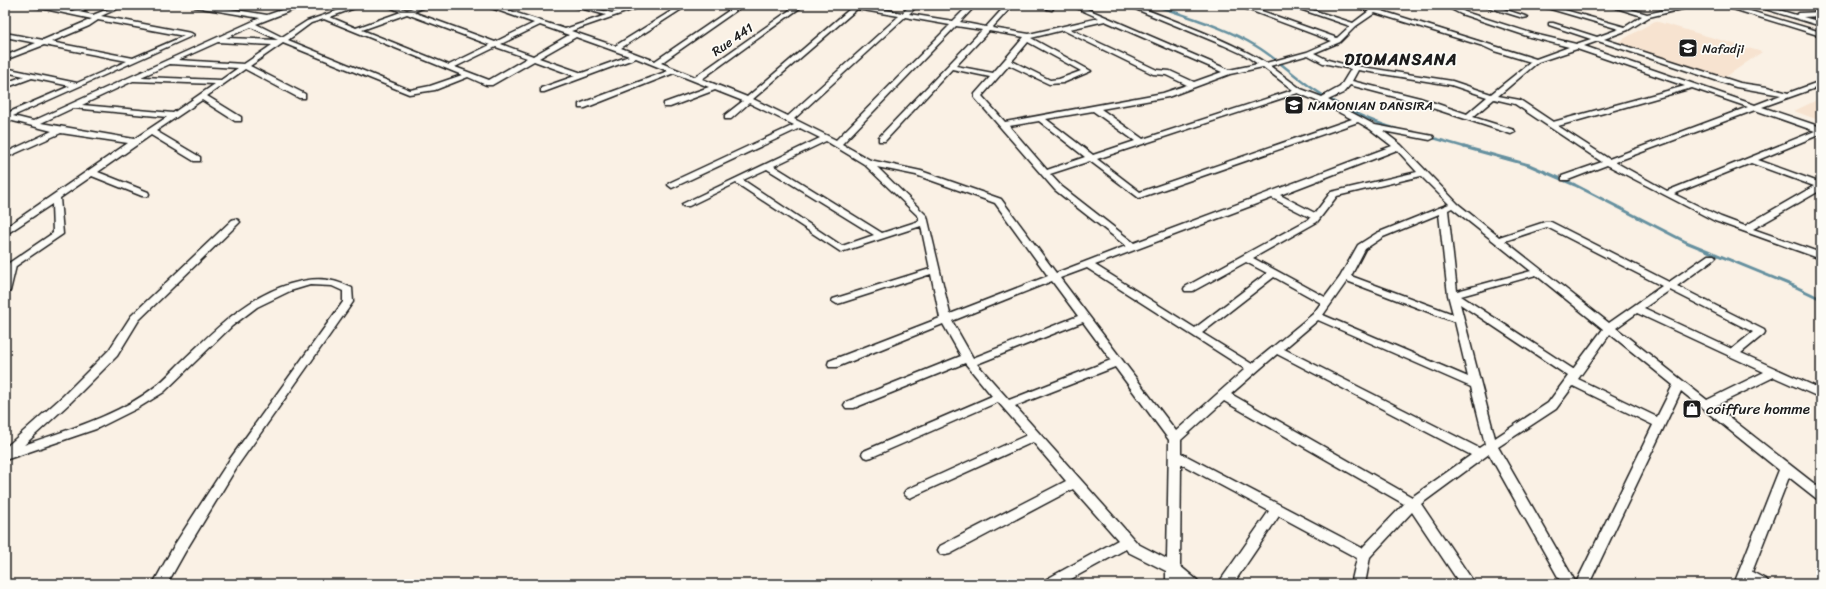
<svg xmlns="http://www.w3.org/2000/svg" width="1826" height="589" font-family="Sriracha,sans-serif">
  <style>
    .built { fill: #f7e3d0 }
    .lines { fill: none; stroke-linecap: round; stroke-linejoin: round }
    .stream-far1 { stroke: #65909f; stroke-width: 2.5 }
    .stream { stroke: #65909f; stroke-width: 3 }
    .street-casing { stroke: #1c1c1c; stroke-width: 3 }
    .street { fill: #fdfcf7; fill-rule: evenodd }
    .labels { text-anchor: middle; stroke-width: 3.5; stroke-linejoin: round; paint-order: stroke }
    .far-street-label { font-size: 13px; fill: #1c1c1c; stroke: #fdfcf7 }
    .far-poi-label { font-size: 13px; fill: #1c1c1c; stroke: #fdfcf7; text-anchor: start }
    .poi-label { font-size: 15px; fill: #1c1c1c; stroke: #fdfcf7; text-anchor: start }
    .far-district-label { font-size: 16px; font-weight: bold; letter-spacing: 1px; fill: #1c1c1c; stroke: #fdfcf7 }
  </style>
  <rect width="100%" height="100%" fill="#faf1e5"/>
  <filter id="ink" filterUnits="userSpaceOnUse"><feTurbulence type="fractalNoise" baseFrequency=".025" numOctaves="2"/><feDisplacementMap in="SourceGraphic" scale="8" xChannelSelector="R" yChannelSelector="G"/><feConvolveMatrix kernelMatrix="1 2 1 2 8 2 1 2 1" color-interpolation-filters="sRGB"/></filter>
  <g filter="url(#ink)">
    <path class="built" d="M1655,21L1762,52L1724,78L1615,44Z
      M1821,98V121L1794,111Z"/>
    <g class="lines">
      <path class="stream-far1" d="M1154,5C1188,17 1225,27 1256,46C1276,58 1293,75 1312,88C1338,106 1369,121 1400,130
        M1430,137L1468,148"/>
      <path class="stream" d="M1464,147L1529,165L1575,185L1686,242L1796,287L1821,299"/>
      <g class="street-casing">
        <path id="street" d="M26,5H39L72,11L87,5H96L79,12L93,15L118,5H126L101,16L191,33L194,35L13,116L33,121L260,18L195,7L192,5H206L267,15L296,5H305L256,24L282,37L307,21L354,5H363L330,17L356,28L401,12L385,5H394L407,10L421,5H430L413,12L495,42L534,23L483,5H492L565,29L606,15L569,5H580L612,13L637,5H646L571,31L615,46L681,5H688L621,48L655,61L737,5H744L661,63L695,77L797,5H804L702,79L747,97L851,8L840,5H861L902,13L911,5H918L909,14L953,21L969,5H976L960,22L986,27L1006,5H1013L992,28L1029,34L1099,18L1070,5H1078L1229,70L1258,64L1245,55L1223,45L1126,5H1135C1178,23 1225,38 1266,63L1307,52L1332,41L1236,5H1245L1337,38L1350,26L1288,5H1297L1353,23L1369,11L1352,5H1362L1373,8L1378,5H1385L1379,10L1536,59L1569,47L1530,37L1461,14L1451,9L1449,5H1455L1456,7L1465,12L1534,34L1576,44L1591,39L1549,25V23H1553L1597,37L1619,29L1537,5H1547L1625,27L1642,16L1607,5H1617L1647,14L1688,5H1699L1649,17L1628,30L1604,39L1740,83L1767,87L1788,93L1821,81V86L1762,107L1821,127V134L1758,160L1821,183V190L1753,229L1821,253V259L1715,221L1607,165L1568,180H1562V176L1602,162L1515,104L1494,99L1473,117L1514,130L1515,132L1511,134L1414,102L1350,85L1343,93L1328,100L1375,125L1433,136L1434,138L1430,140L1383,131L1401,145L1458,204L1499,237L1545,222H1551L1669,282L1708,255H1714L1716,257L1714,259L1677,286L1764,330L1765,332L1764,334L1741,353L1821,389V398L1774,377L1715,406L1821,489V501L1817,499L1789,477L1752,572L1767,580L1769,584H1734L1779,470L1681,391L1589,584H1562L1489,454L1421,504L1475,584H1460L1412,512L1370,557L1365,584H1351L1357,558L1279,516L1233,584H1218L1269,511L1181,464L1180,566L1197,580L1199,584H1182L1180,582V584H1166V571L1128,552L1126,549L1062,584H1043L1045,580L1118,540L1073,489L950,554L945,555L940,554L938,550L940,546L1066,481L1033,442L914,496L910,498L906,496L904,493L906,490L1027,435L998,402L872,457L868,458L864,457L862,454L864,451L992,396L965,363L854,408H846L844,405L846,402L961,356L943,324L837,367H829L828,364L829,361L940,318L931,274L841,303L837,304L832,301L833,299L930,269L921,226L841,252L736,183L689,206H683L682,204L820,138L800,128L672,188L668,185L669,183L794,125L749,103L731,119H725V115L743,101L715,90L670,107H664V103L709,87L674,73L585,108H579V104L668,71L636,58L544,92H541V88L575,76L534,61L492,85H486L468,77L435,90L409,94L283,43L250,66L305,94V98H299L245,69L207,96L241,117V121H235L202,100L156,131L200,157V161H194L151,135L98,172L148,192L149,194L148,196H142L92,176L60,198L63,234L16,266L10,291L5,294V273L9,263L53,233L52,204L5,235V228L128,143L61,133L5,158V153L52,131L5,119V114L70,86L32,78L5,88V83L24,76L5,72V68L77,83L127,61L44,45L5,60V56L36,43L5,37V33L43,40L92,19ZM857,9L899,16L788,116L753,99ZM1375,13L1483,46L1494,51L1531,62L1491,94L1452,81L1343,64L1328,60L1314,53L1340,42L1356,26ZM407,14L490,45L449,65L362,30ZM905,17L950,25L836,140L794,119ZM324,19L462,75L430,86L410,90L288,40L311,23ZM98,20L184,36L133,58L51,42L89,26ZM1105,21L1222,72L1194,82L1170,71L1157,70L1070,29ZM540,25L569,35L533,56L501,44ZM956,26L982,30L879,137V141H885L952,69L990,77L975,94V98L1055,190L1126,246L1056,273L1001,199L921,171L870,160L842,144ZM251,27L278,40L226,38ZM1063,30L1153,74L1166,75L1187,85L1163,93L1005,122L982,96L1009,65L1049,84L1063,83L1091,71L1031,38ZM989,31L1024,37L993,73L956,66ZM576,37L629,56L582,73L539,58ZM1598,41L1736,87L1781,95L1755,105L1584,46ZM218,42L272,45L244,64L178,60ZM1028,42L1081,71L1059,79L1050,80L1012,61ZM496,47L527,58L489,80L455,67ZM1577,49L1685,86L1553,122L1520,100L1498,96L1538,62ZM1308,55L1323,63L1351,69L1340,87L1322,97L1301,89L1270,66ZM170,64L238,68L221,80L141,77ZM1263,67L1293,90L1143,139L1101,109L1168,97L1230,74ZM1358,70L1451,85L1487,97L1467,114L1420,98L1352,81ZM133,81H134L215,84L173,113L82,105ZM1692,88L1748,107L1609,159L1558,126ZM1298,93L1319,102L1352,119L1140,192L1097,159ZM73,108L167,117L134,139L41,123ZM1755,110L1815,131L1667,191L1615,162ZM1093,111L1135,141L1093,155L1046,119ZM1039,121L1085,157L1047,170L1009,126ZM1358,122L1370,129L1392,146L1134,243L1061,186L1050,174L1090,161L1139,198ZM826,141L864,164L919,217V221L882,233L774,166ZM1397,150L1417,172L1331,192L1315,213L1280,195ZM1751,163L1814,186L1745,226L1721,217L1674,194ZM877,167L916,175L995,203L1048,276L950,314L927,216ZM767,169L874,235L842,246L743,180ZM1421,176L1449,204L1377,233L1358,245L1340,277L1325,297L1253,258L1317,222L1337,196ZM1272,198L1311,218L1185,287L1184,289L1185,291H1193L1246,262L1267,273L1195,328L1095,265ZM1452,208L1531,271L1457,291L1448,210ZM1439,214L1448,295L1453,314L1351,276L1365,249L1383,237ZM1547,227L1662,286L1609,323L1505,241ZM1087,268L1245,369L1176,431L1060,278ZM1536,275L1603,329L1573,369L1461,296ZM1274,277L1321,303L1313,314L1252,364L1202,333ZM1052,281L1078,316L973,358L952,321ZM1347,281L1455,322L1468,377L1323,315ZM1670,290L1753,332L1732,349L1644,308ZM1460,304L1568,376L1548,403L1495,438ZM1637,313L1764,372L1707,400L1616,328ZM1318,320L1471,387L1485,444L1479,448L1284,349ZM1083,322L1111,360L1009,400L977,364ZM1610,334L1673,385L1657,417L1578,379ZM1277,354L1471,455L1412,497L1231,394ZM1115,367L1169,440L1167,559L1138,544L1015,406ZM1573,386L1653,425L1576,583L1498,447L1556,409ZM1224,401L1404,504L1362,548L1181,453V440Z
          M1049,5H1055L1052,10L1047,9Z
          M1481,5H1491L1528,17L1523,18Z
          M1720,5H1730L1821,32V36Z
          M1752,5H1762L1796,15L1799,13L1821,12V16L1803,17L1821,22V26Z
          M235,219L238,220L240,222L238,224L139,320L117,356L71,402L24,445C67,430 120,415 156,386C164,380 171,372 178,365C212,333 244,298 290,284C314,277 329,277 352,288L353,302L238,465L185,552L167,584H153L175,544L230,459L343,302V291L332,286L310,285L290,291L257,307L232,326L164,392L138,408L96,429L5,460V448L63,396L109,350L131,316L232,220Z"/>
      </g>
      <use href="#street" class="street"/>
    </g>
  </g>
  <defs>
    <g id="school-square" transform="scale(1)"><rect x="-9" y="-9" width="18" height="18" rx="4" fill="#1c1c1c" stroke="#fdfcf7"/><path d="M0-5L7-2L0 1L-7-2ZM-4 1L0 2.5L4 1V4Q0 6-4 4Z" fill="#fff"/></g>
    <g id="shop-square" transform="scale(1)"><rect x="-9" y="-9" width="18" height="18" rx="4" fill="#1c1c1c" stroke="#fdfcf7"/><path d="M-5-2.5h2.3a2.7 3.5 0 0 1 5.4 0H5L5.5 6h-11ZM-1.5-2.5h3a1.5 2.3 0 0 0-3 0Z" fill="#fff"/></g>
  </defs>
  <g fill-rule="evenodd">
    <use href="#school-square" x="1688" y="48"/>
    <use href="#school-square" x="1294" y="105"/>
    <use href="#shop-square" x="1692" y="409"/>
  </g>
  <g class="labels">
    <g class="far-street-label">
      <text transform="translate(732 39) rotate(-35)" y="5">Rue 441</text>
    </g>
    <g class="far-poi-label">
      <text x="1702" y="53">Nafadji</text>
      <text x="1308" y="110">NAMONIAN DANSIRA</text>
    </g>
    <g class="poi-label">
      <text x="1706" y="414">coiffure homme</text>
    </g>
    <g class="far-district-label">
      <text x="1401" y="65">DIOMANSANA</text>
    </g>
  </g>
  <rect width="1826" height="589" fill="none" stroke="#fdfcf7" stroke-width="20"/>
  <rect x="10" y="10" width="1806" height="569" fill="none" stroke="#1c1c1c" stroke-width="1.5" filter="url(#ink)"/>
</svg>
